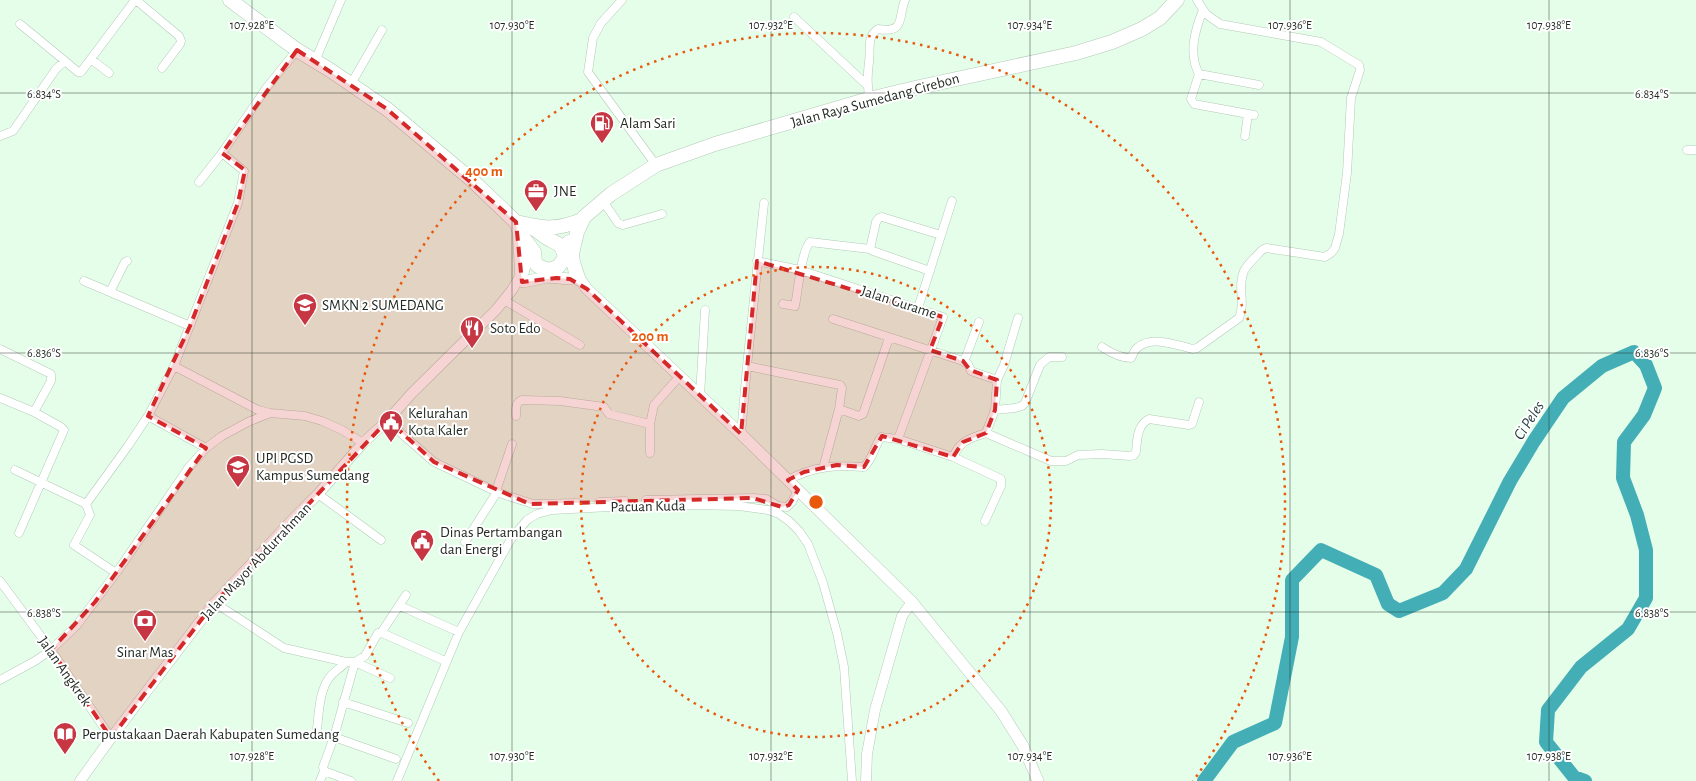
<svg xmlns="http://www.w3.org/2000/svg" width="1696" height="781" font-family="'Alegreya Sans',sans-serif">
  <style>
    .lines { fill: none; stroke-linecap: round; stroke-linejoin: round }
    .river { stroke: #44aeb6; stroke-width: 14 }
    .street-casing { stroke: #b3cab7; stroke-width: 9 }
    .secondary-casing { stroke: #b3cab7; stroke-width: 11 }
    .primary-casing { stroke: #b3cab7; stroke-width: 12 }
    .highway-casing { stroke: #b3cab7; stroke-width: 15 }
    .street { stroke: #fff; stroke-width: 8 }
    .secondary { stroke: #fff; stroke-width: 10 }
    .primary { stroke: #fff; stroke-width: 11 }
    .highway { stroke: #fff; stroke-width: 14 }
    .marked { fill: #d62828; fill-opacity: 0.2; stroke: #d62828; stroke-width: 4; stroke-dasharray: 10 6; stroke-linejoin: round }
    .ticks { fill: none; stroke: #222b23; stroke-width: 1; stroke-opacity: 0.45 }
    .ring { fill: none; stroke: #e8590c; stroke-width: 2.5; stroke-dasharray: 2.5 5 }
    .labels { text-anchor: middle; stroke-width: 4; stroke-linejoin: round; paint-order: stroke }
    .street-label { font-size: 15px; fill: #222b23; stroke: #fff }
    .poi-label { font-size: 15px; fill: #222b23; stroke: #fff; text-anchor: start }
    .water-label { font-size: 16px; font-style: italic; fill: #1d3537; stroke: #fff }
    .ticks-label { font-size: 12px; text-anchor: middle; fill: #222b23; stroke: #fff; stroke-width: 4; stroke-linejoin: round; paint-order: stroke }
    .centre { fill: #e8590c; stroke: #fff; stroke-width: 2.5 }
    .ring-label { font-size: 15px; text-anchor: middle; font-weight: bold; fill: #e8590c; stroke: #fff; stroke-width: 4; stroke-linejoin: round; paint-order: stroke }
  </style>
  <rect width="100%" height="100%" fill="#e5fee9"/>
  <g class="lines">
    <path class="river" d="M1204,781L1233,742L1275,723L1292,637V580L1321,550L1376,575L1388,604L1399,611L1443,593L1466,569L1510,481L1534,441L1563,398L1602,366L1634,352L1646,365L1655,388L1644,415L1624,442L1623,478L1637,515L1646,550V598L1628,629L1581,667L1548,710L1546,742L1574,777L1585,781"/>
    <g class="street-casing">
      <path id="street" d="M136,0L179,36L181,41L180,44L162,68
        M622,0L601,23L593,38L588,72L656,165
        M1203,10C1195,30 1188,54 1199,74L1259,85
        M794,17L868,86L869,99
        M20,24L65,61
        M91,59L109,73
        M315,61L341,0
        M1199,74L1191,99L1194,104L1254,115
        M351,84L382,30
        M868,86C867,76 868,72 869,62C871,50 866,37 878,29C906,34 898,16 905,0
        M0,136L13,131L56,69L65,61L78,72H81L135,0
        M1245,136L1248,114
        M1687,150H1696
        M199,182L222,153
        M603,201L618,223L623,225L662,214
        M870,249L876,222L879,218L882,217L941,235
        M757,261L800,270L943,317L898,439
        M84,281L190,326
        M110,292L125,262L127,261
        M504,300L580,345
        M783,304L795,306C798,291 801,252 810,242L870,249L873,251L930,271
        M918,308L952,201
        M833,319L963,361L968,364L971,371L997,380L1004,365L1018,318
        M1102,347C1111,353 1120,358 1131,358C1133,355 1134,350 1137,348C1152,335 1176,345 1193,349L1197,348L1239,318C1246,304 1237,286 1244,271C1247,264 1257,256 1262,250L1266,248L1325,257L1331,253L1335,248L1339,234L1347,173L1351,98L1360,70L1359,65L1321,42L1220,24L1206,14L1197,0
        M0,349L51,374V381L34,412L61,427L64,430L19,533
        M964,362L979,322
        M174,366L258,410L270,413
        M747,366L840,385L842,388L839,409L823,468
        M700,396L705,310
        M0,398L34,412
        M839,409L859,416L863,414L889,338
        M995,410L1015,408L1022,406L1025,403L1040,365L1049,357H1062
        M148,416L206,448
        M516,416C516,409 515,403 522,400L560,401L604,407L609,414L650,424
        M388,420L402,434L434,462L499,493L533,504L577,503
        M986,433L1051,461H1066L1078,455L1102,454L1130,456L1134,455L1136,452C1137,440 1137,425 1149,419L1189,425L1192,424L1199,402
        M741,434L747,366L764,203
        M650,453V424L654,405L679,377
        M953,457L1001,479V486L985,521
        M15,470L86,504
        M788,480C814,466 835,465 864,467C873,459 874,447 881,437L898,439L953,457C961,440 969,439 986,433L995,410L997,380
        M496,491L512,444
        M318,494L381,540
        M646,500L753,498L766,499L778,506L787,507L792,502L798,490
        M599,502L625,501
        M465,542L497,492
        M116,573L74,545L90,515L86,504L128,446L148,416L174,366L238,203L244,171L222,153L267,87L297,50
        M0,581L51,650L111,738
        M215,603L284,648L346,662H355L365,656L378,633H382L445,661
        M400,606L459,632
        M381,633L406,595
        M0,680L35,661L51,650L77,625L119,569L189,467L206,448L222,436L248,422L270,413L305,416L322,421L342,430L363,443
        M343,702L408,723
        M317,729C319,713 319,692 329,678C334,671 341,668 346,662
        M334,737L396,759
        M320,781L324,771
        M351,781L324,771L323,767L334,737L355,662L390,678
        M397,781L459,632L511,539L527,520L537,514L552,510L629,506L689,505L739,506L768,510L779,514L789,521L799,531L808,544L823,583L837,633L844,667L852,781"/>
    </g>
    <g class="secondary-casing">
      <path id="secondary" d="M80,781L111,738L211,607L294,518L318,494L363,443L388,420L412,393L496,310L512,290L526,266
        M866,781L867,754L875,710L902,616L912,602"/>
    </g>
    <g class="primary-casing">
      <path id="primary" d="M574,271L587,289L741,434L912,602L1001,711L1023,746L1038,781
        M523,282L547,277L570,279"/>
    </g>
    <g class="highway-casing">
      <path id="highway" d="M230,0L297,50L330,70L387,109L473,181L516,222L520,233L534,252L535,262L538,266L548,270L558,267L564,259L569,242
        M516,222C545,228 553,231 582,220
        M533,228C538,231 542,235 547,238C555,243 562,243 564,254
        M520,235L522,272
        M578,278L573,262L572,254L577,232L584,217L611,194L656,165L715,144L869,99L915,88L1076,53L1112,42L1142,29L1160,18L1177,0"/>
    </g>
    <use href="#street" class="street"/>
    <use href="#secondary" class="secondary"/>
    <use href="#primary" class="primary"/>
    <use href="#highway" class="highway"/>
  </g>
  <path class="marked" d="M297,50L387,109L516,222L522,282L556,278L570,279L587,289L741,434L757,261L943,317L930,350L963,361L970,370L997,380L995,410L986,433L963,442L953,457L882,436L864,467L837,465L804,472L788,480L798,490L789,505L782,507L753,498L530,504L434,462L388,420L211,607L111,738L51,650L95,602L206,448L148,416L190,326L238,203L245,170L222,153Z"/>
  <path class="ticks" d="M252,0V781M512,0V781M771,0V781M1030,0V781M1290,0V781M1549,0V781M0,93H1696M0,353H1696M0,612H1696"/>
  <g class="ring">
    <circle cx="816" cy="502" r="235"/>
    <path d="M439 781A469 469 0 1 1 1193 781"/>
  </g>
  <defs>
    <g id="fuel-pin" transform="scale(1.25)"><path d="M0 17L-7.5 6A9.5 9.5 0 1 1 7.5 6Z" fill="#c63643" stroke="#fff"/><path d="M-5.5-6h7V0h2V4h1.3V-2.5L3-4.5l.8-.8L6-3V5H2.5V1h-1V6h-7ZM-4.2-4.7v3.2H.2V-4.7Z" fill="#fff"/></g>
    <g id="office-pin" transform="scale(1.25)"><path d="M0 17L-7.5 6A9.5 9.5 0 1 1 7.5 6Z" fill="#c63643" stroke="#fff"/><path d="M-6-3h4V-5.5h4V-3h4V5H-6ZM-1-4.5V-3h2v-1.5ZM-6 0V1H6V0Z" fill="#fff"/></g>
    <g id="school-pin" transform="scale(1.25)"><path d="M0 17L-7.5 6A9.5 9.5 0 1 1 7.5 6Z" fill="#c63643" stroke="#fff"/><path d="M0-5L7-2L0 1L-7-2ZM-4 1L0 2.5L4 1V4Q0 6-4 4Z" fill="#fff"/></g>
    <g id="restaurant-pin" transform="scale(1.25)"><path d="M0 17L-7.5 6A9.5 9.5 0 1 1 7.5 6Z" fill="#c63643" stroke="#fff"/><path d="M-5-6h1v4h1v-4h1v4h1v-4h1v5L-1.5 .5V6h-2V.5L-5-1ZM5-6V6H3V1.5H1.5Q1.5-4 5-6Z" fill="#fff"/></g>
    <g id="civic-pin" transform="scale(1.25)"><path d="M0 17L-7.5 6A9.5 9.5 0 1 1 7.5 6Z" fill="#c63643" stroke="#fff"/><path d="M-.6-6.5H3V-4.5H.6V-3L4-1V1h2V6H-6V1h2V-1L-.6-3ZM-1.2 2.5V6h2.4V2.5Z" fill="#fff"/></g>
    <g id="bank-pin" transform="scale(1.25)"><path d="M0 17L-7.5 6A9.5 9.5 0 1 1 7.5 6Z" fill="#c63643" stroke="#fff"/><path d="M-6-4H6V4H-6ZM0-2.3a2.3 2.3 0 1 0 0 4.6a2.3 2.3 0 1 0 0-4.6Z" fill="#fff"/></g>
    <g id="library-pin" transform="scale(1.25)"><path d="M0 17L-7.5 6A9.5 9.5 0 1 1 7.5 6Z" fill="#c63643" stroke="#fff"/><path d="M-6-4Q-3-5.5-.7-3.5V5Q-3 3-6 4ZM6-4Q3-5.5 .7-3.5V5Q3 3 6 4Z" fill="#fff"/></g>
  </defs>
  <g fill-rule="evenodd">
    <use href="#fuel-pin" x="602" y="123"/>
    <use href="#office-pin" x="536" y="191"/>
    <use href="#school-pin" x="305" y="305"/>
    <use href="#restaurant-pin" x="472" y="328"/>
    <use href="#civic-pin" x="391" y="422"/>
    <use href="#school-pin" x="238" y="467"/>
    <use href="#civic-pin" x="422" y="541"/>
    <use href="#bank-pin" x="145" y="621"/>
    <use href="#library-pin" x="65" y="734"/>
  </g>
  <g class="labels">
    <g class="street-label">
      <text transform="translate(875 100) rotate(-15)" y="5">Jalan Raya Sumedang Cirebon</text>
      <text transform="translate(899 302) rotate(18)" y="5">Jalan Gurame</text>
      <text transform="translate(648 506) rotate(-1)" y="5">Pacuan Kuda</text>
      <text transform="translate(256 561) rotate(-47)" y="5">Jalan Mayor Abdurrahman</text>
      <text transform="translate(65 671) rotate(55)" y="5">Jalan Angkrek</text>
    </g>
    <g class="poi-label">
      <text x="620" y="128">Alam Sari</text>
      <text x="554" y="196">JNE</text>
      <text x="322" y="310">SMKN 2 SUMEDANG</text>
      <text x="490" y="333">Soto Edo</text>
      <text x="408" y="418">Kelurahan<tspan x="408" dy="17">Kota Kaler</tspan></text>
      <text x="256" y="463">UPI PGSD<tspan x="256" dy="17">Kampus Sumedang</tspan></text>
      <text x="440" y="537">Dinas Pertambangan<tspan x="440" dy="17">dan Energi</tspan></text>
      <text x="145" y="657" text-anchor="middle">Sinar Mas</text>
      <text x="82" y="739">Perpustakaan Daerah Kabupaten Sumedang</text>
    </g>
    <g class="water-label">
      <text transform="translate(1528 420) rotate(-57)" y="6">Ci Peles</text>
    </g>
  </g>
  <g class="ticks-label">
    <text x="252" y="29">107.928°E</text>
    <text x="512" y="29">107.930°E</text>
    <text x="771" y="29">107.932°E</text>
    <text x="1030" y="29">107.934°E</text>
    <text x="1290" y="29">107.936°E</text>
    <text x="1549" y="29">107.938°E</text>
    <text x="44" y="98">6.834°S</text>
    <text x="1652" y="98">6.834°S</text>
    <text x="44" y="357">6.836°S</text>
    <text x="1652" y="357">6.836°S</text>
    <text x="44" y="617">6.838°S</text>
    <text x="1652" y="617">6.838°S</text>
    <text x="252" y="760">107.928°E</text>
    <text x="512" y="760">107.930°E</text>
    <text x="771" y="760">107.932°E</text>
    <text x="1030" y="760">107.934°E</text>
    <text x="1290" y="760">107.936°E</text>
    <text x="1549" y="760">107.938°E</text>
  </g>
  <circle cx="816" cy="502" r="8" class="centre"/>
  <g class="ring-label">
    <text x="484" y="176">400 m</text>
    <text x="650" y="341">200 m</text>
  </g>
</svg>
